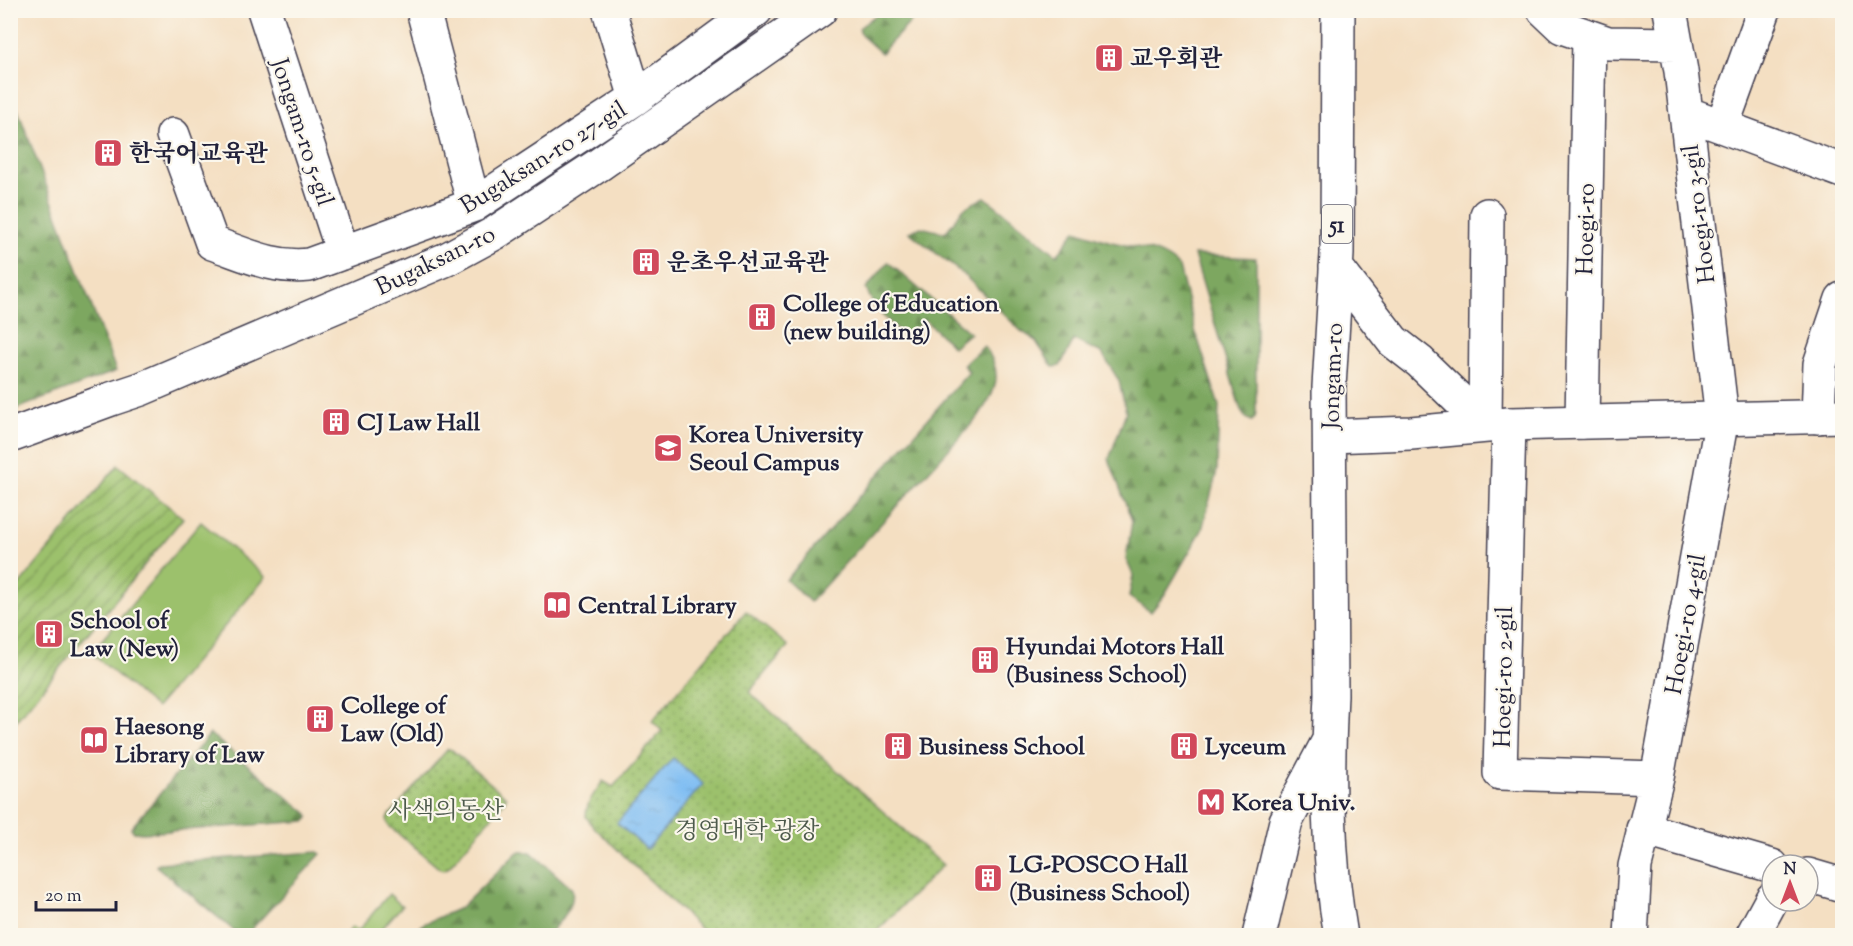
<svg xmlns="http://www.w3.org/2000/svg" width="1853" height="946" font-family="'Sorts Mill Goudy','Noto Serif KR',serif">
  <style>
    .grass { fill: #9cc16c; stroke: #5f7254; stroke-width: 1.5 }
    .forest { fill: url(#forest-firs); stroke: #50644e; stroke-width: 1.5 }
    .park { fill: url(#park-dots); stroke: #5f7254; stroke-width: 1.5 }
    .garden { fill: url(#garden-furrows); stroke: #5f7254; stroke-width: 1.5 }
    .water { fill: url(#water-ripples); stroke: #517097; stroke-width: 1.5 }
    .lines { fill: none; stroke-linecap: round; stroke-linejoin: round }
    .minor-casing { stroke: #423e4f; stroke-width: 36 }
    .major-casing { stroke: #423e4f; stroke-width: 36 }
    .minor { stroke: #fff; stroke-width: 33 }
    .major { stroke: #fff; stroke-width: 33 }
    .labels { text-anchor: middle; stroke-width: 4.5; stroke-linejoin: round; paint-order: stroke }
    .shield { fill: #fbf7ec; stroke: #636270; stroke-width: 1.5 }
    .shield-label { font-size: 22px; font-weight: bold; fill: #22223b }
    .poi-label { font-size: 24px; font-weight: bold; fill: #22223b; stroke: #fbf7ec; text-anchor: start }
    .street-label { font-size: 24px; fill: #22223b; stroke: #fbf7ec }
    .park-label { font-size: 24px; fill: #4d5a4c; stroke: #fbf7ec }
  </style>
  <defs>
    <pattern id="forest-firs" width="22" height="20" patternUnits="userSpaceOnUse" patternTransform="scale(1.5)"><rect width="22" height="20" fill="#7da760"/><path d="M5 1l3.5 6h-7zM16 11l3.5 6h-7z" fill="#668850"/></pattern>
    <pattern id="park-dots" width="8" height="8" patternUnits="userSpaceOnUse" patternTransform="scale(1.5)"><rect width="8" height="8" fill="#9cc16c"/><path d="M2 2h.1M6 6h.1" fill="none" stroke="#7f9c5a" stroke-width="1.8" stroke-linecap="round"/></pattern>
    <pattern id="garden-furrows" width="10" height="10" patternUnits="userSpaceOnUse" patternTransform="scale(1.5)"><rect width="10" height="10" fill="#9cc16c"/><path d="M-1 1l2-2M0 10L10 0M9 11l2-2" fill="none" stroke="#7f9c5a"/></pattern>
    <pattern id="water-ripples" width="26" height="14" patternUnits="userSpaceOnUse" patternTransform="scale(1.5)"><rect width="26" height="14" fill="#80bef3"/><path d="M2 4q2-2 4 0t4 0M15 11q2-2 4 0t4 0" fill="none" stroke="#6ea3d1"/></pattern>
  </defs>
  <rect width="100%" height="100%" fill="#fbf7ec"/>
  <filter id="ink" filterUnits="userSpaceOnUse"><feTurbulence type="fractalNoise" baseFrequency=".0167" numOctaves="2"/><feDisplacementMap in="SourceGraphic" scale="12" xChannelSelector="R" yChannelSelector="G"/><feConvolveMatrix kernelMatrix="1 2 1 2 8 2 1 2 1" color-interpolation-filters="sRGB"/></filter>
  <filter id="wash" filterUnits="userSpaceOnUse"><feTurbulence type="fractalNoise" baseFrequency=".008" numOctaves="4" result="noise"/><feDisplacementMap in="SourceGraphic" scale="24" xChannelSelector="R" yChannelSelector="G"/><feGaussianBlur stdDeviation="1.35" result="paint"/><feColorMatrix in="noise" values="0 0 0 0 0 0 0 0 0 0 0 0 0 0 0 0 0 1.4 0 .05"/><feComposite in="paint" operator="in"/></filter>
  <g filter="url(#wash)">
    <rect width="100%" height="100%" fill="#f4dfc2"/>
    <path class="grass" d="M201,522L266,577L156,708L91,653Z
      M389,894L402,906L376,935H345L352,927L358,931Z"/>
    <path class="forest" d="M881,11H921L881,53L861,35L859,28Z
      M10,89L116,371L11,411H10Z
      M985,197L1057,255L1076,230C1088,234 1100,239 1112,242C1136,248 1161,248 1179,267L1195,330L1219,405L1217,471L1202,530L1165,594L1151,612L1129,597L1133,575L1126,559L1132,521L1109,459L1126,412L1119,381L1102,353L1074,340L1060,366L1053,367L1035,340L1021,331L964,275L909,232L921,227L945,233L964,208Z
      M1194,255L1256,258V412L1255,418L1252,421C1242,418 1241,410 1238,401Z
      M888,262L970,333L953,347L924,319L906,338L876,309L866,289Z
      M984,346C1005,373 996,391 978,417L810,602L786,580L969,372L963,365Z
      M210,734L308,814L309,818L306,821L143,833L134,832L131,828Z
      M318,852L321,854L249,932L243,935L237,933L156,866L159,863Z
      M518,852H531L572,889C576,908 559,922 547,935H414L423,924L460,908Z"/>
    <path class="park" d="M746,611L788,646L749,692L943,865L873,935H707L595,828L586,817C586,802 595,793 603,781L613,787L662,731L652,721Z
      M448,749L452,750L506,797L505,801L448,868L444,870L440,869L388,825L387,818Z"/>
    <path class="garden" d="M118,465L183,518L11,727V595Z"/>
    <path class="water" d="M673,758L703,784L647,849L617,823Z"/>
  </g>
  <g filter="url(#ink)">
    <g class="lines">
      <g class="minor-casing">
        <path id="minor" d="M264,10L343,253
          M423,10L474,205
          M609,10L636,98
          M1544,10L1562,27L1608,43L1676,44
          M1686,113L1842,171
          M1722,126L1764,10
          M173,135L212,243C245,254 273,269 309,265L474,205L636,98L756,10
          M1818,417L1820,364L1842,299
          M1582,422L1589,37
          M1509,424L1500,773L1657,778
          M1485,425L1487,215
          M10,436L111,399L141,389L447,259L495,233L600,164L820,10
          M1643,829L1772,866
          M1808,875L1842,885
          M1631,936L1635,866L1657,778L1722,418L1681,71L1670,10
          M1752,936L1772,899"/>
      </g>
      <g class="major-casing">
        <path id="major" d="M1338,10L1337,254L1329,387L1331,695C1327,775 1327,857 1341,936
          M1336,267L1393,341L1420,362L1485,425
          M1330,436L1411,433L1509,424L1842,416
          M1259,936L1286,821L1328,742"/>
      </g>
      <use href="#minor" class="minor"/>
      <use href="#major" class="major"/>
    </g>
  </g>
  <defs>
    <g id="building-square" transform="scale(1.5)"><rect x="-9" y="-9" width="18" height="18" rx="4" fill="#d1495b" stroke="#fbf7ec"/><path d="M-4-6H4V6H1V3H-1V6H-4ZM-2.5-4.3h1.7v1.8h-1.7ZM.8-4.3h1.7v1.8H.8ZM-2.5-1h1.7V.8h-1.7ZM.8-1h1.7V.8H.8Z" fill="#fff"/></g>
    <g id="university-square" transform="scale(1.5)"><rect x="-9" y="-9" width="18" height="18" rx="4" fill="#d1495b" stroke="#fbf7ec"/><path d="M0-5L7-2L0 1L-7-2ZM-4 1L0 2.5L4 1V4Q0 6-4 4Z" fill="#fff"/></g>
    <g id="library-square" transform="scale(1.5)"><rect x="-9" y="-9" width="18" height="18" rx="4" fill="#d1495b" stroke="#fbf7ec"/><path d="M-6-4Q-3-5.5-.7-3.5V5Q-3 3-6 4ZM6-4Q3-5.5 .7-3.5V5Q3 3 6 4Z" fill="#fff"/></g>
    <g id="metro-square" transform="scale(1.5)"><rect x="-9" y="-9" width="18" height="18" rx="4" fill="#d1495b" stroke="#fbf7ec"/><path d="M-5.5 5V-5H-3L0 0L3-5H5.5V5H3V-.5L0 4L-3-.5V5Z" fill="#fff"/></g>
  </defs>
  <g fill-rule="evenodd">
    <use href="#building-square" x="1109" y="58"/>
    <use href="#building-square" x="108" y="153"/>
    <use href="#building-square" x="646" y="262"/>
    <use href="#building-square" x="762" y="317"/>
    <use href="#building-square" x="336" y="422"/>
    <use href="#university-square" x="668" y="448"/>
    <use href="#library-square" x="557" y="605"/>
    <use href="#building-square" x="49" y="634"/>
    <use href="#building-square" x="985" y="660"/>
    <use href="#building-square" x="320" y="719"/>
    <use href="#library-square" x="94" y="740"/>
    <use href="#building-square" x="898" y="746"/>
    <use href="#building-square" x="1184" y="746"/>
    <use href="#metro-square" x="1211" y="802"/>
    <use href="#building-square" x="988" y="878"/>
  </g>
  <g class="labels">
    <rect class="shield" x="1322" y="205" width="30" height="38" rx="4.5"/>
    <g class="shield-label">
      <text x="1337" y="232">51</text>
    </g>
    <g class="poi-label">
      <text x="1130" y="66">교우회관</text>
      <text x="129" y="161">한국어교육관</text>
      <text x="667" y="270">운초우선교육관</text>
      <text x="783" y="311">College of Education<tspan x="783" dy="28">(new building)</tspan></text>
      <text x="357" y="430">CJ Law Hall</text>
      <text x="689" y="442">Korea University<tspan x="689" dy="28">Seoul Campus</tspan></text>
      <text x="578" y="613">Central Library</text>
      <text x="70" y="628">School of<tspan x="70" dy="28">Law (New)</tspan></text>
      <text x="1006" y="654">Hyundai Motors Hall<tspan x="1006" dy="28">(Business School)</tspan></text>
      <text x="341" y="713">College of<tspan x="341" dy="28">Law (Old)</tspan></text>
      <text x="115" y="734">Haesong<tspan x="115" dy="28">Library of Law</tspan></text>
      <text x="919" y="754">Business School</text>
      <text x="1205" y="754">Lyceum</text>
      <text x="1232" y="810">Korea Univ.</text>
      <text x="1009" y="872">LG-POSCO Hall<tspan x="1009" dy="28">(Business School)</tspan></text>
    </g>
    <g class="street-label">
      <text transform="translate(303 132) rotate(72)" y="8">Jongam-ro 5-gil</text>
      <text transform="translate(543 157) rotate(-32)" y="8">Bugaksan-ro 27-gil</text>
      <text transform="translate(1698 214) rotate(-97)" y="8">Hoegi-ro 3-gil</text>
      <text transform="translate(1585 229) rotate(-89)" y="8">Hoegi-ro</text>
      <text transform="translate(435 260) rotate(-26)" y="8">Bugaksan-ro</text>
      <text transform="translate(1332 376) rotate(-88)" y="8">Jongam-ro</text>
      <text transform="translate(1685 624) rotate(-80)" y="8">Hoegi-ro 4-gil</text>
      <text transform="translate(1503 677) rotate(-89)" y="8">Hoegi-ro 2-gil</text>
    </g>
    <g class="park-label">
      <text x="446" y="818">사색의동산</text>
      <text x="747" y="838">경영대학 광장</text>
    </g>
  </g>
  <rect width="1853" height="946" fill="none" stroke="#fbf7ec" stroke-width="36"/>
  <g transform="translate(1790 883)"><circle r="28" fill="#fbf7ec" stroke="#a4a2a5" stroke-width="1.5"/>
  <path d="M0-4.5L10 22L0 15L-10 22Z" fill="#d1495b"/>
  <text y="-9" font-size="16" font-weight="bold" text-anchor="middle" fill="#22223b">N</text>
  </g>
  <path d="M36 901v9h80v-9" fill="none" stroke="#22223b" stroke-width="3"/>
  <text x="45" y="901" font-size="18" fill="#22223b" stroke="#fbf7ec" stroke-width="4.5" paint-order="stroke">20 m</text>
</svg>
